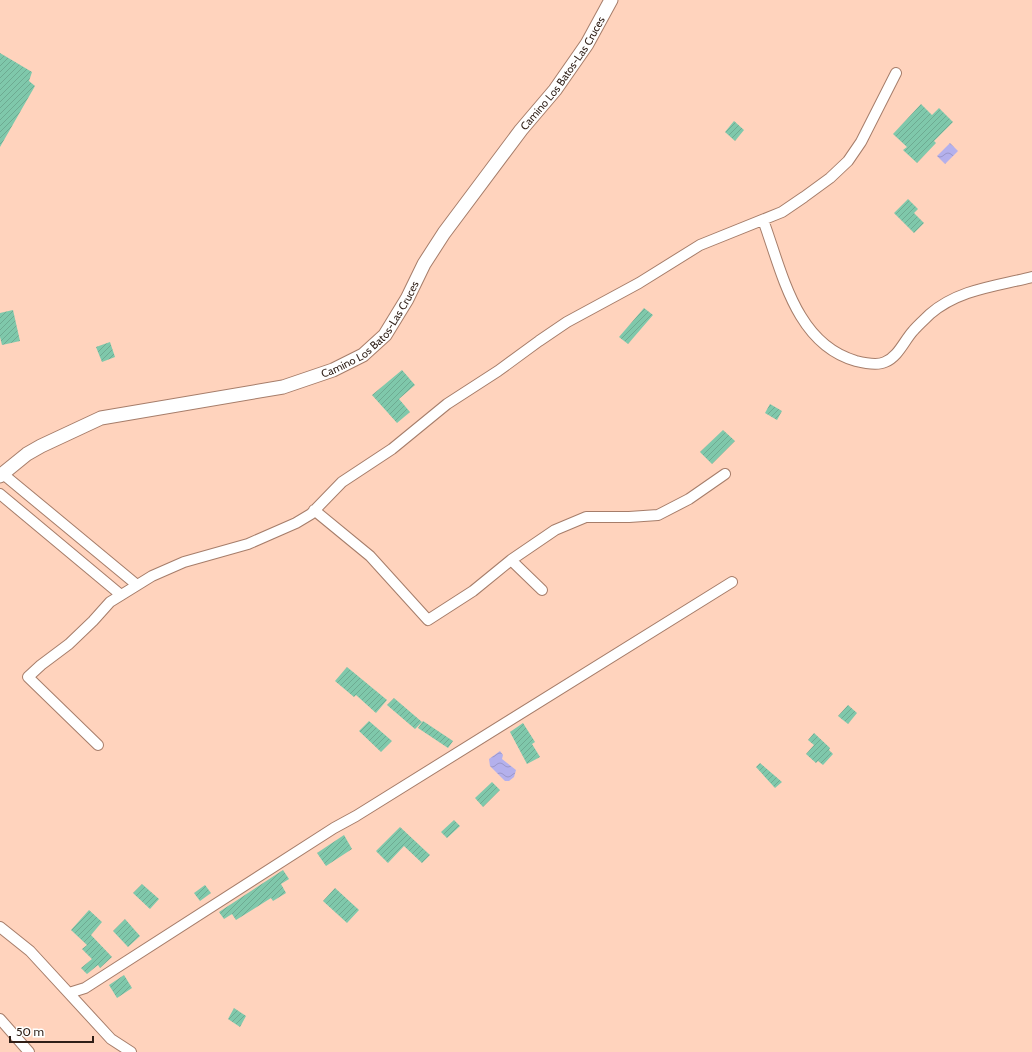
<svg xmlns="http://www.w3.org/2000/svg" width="1032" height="1052" font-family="Cabin,sans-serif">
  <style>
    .water { fill: url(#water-waves) }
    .building { fill: url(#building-hatch) }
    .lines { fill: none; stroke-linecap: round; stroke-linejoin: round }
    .minor-casing { stroke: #a67d6a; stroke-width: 12 }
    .tertiary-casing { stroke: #a67d6a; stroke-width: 15 }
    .minor { stroke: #fff; stroke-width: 10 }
    .tertiary { stroke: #fff; stroke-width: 13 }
    .labels { text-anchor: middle; stroke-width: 3.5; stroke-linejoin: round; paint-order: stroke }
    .street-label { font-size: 11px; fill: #2f1f17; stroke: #fefffe }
  </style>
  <defs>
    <pattern id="water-waves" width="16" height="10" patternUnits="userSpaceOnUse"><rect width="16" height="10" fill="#b4b0ec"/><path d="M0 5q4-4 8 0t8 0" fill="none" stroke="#9b97ca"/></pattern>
    <pattern id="building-hatch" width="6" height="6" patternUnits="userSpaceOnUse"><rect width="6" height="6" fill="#7fc8ab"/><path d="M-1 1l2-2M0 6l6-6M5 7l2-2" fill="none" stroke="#6eab92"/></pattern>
  </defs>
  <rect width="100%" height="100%" fill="#ffd3bd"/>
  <path class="water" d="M950,143L958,151L945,164L937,156Z
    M500,751L503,755L502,759L516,770L514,777L509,781H505L490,766L489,759Z"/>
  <path class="building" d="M0,53L32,72L29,81L35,86L0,147Z
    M921,104L932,115L939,108L953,122L934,141L936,143L917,163L903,150L907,147L893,134Z
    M734,121L744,130L735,141L725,132Z
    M908,199L918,209L914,213L924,223L914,233L894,213Z
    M644,308L653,315L628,344L619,337Z
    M13,310L20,341L2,345L0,337V313Z
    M110,342L115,357L102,362L96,347Z
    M402,370L415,385L399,399L410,412L397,423L372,395Z
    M770,404L782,411L777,420L765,413Z
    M723,430L735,441L712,464L700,452Z
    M347,667L387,700L376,713L356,695L354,697L335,681Z
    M394,698L422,722L415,729L387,705Z
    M848,705L857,713L848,724L838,716Z
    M369,721L392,741L381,752L359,731Z
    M423,721L453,741L448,748L418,728Z
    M523,723L535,742L532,744L540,757L527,764L510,732Z
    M814,733L830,748L829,750L833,754L823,765L818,761L816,763L806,754L814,745L808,740Z
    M760,763L782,782L775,788L756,767Z
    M492,782L500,790L483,807L475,798Z
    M454,820L460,826L447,838L441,832Z
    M400,827L430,855L422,863L404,846L388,863L376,851Z
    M344,835L352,849L326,866L317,853Z
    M283,870L289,879L281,884L286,893L273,901L271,898L236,920L232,914L224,919L219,912Z
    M142,884L159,899L150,909L133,893Z
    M205,885L211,893L200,901L194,893Z
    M335,888L359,910L347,923L323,901Z
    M89,910L102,922L91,935L112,957L100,968L98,965L87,974L81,968L92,959L82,949L87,945L71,930Z
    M125,919L140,936L128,947L113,931Z
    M124,975L132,988L117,998L109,985Z
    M234,1008L246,1016L240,1027L228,1019Z"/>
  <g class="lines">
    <g class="minor-casing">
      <path id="minor" d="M763,220C782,271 795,344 856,361C864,363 877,366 885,362C898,357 904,341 913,331C918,325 925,319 930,314C959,289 997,286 1032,277
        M3,474L137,585
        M0,494L121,595
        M314,510L370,556L428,620L473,591L511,560L555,530L586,517H629L658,515L689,499L725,474
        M511,560L542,590
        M98,745L28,677L41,665L69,644L93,621L110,602L152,576L184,562L248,544L296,523L311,514L342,482L392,449L447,404L498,371L539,341L567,322L639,283L700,245L782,212L804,197L830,178L848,161L861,142L896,73
        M0,927L30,951L111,1039L131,1052
        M69,993L85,988L334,828L356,816L732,582
        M0,1019L29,1052"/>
    </g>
    <g class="tertiary-casing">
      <g id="tertiary">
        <path id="s1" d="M0,476L27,454L41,446L101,418L283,387L333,370L363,355L385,335L407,299L424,264L444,233L521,130L555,90L587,44L611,0"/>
      </g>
    </g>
    <use href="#minor" class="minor"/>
    <use href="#tertiary" class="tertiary"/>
  </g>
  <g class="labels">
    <g class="street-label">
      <text dy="4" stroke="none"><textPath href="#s1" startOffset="735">Camino Los Batos-Las Cruces</textPath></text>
      <text dy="4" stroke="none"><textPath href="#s1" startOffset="411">Camino Los Batos-Las Cruces</textPath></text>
    </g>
  </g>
  <path d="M10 1036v6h83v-6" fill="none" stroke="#2f1f17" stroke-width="2"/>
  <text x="16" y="1036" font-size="12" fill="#2f1f17" stroke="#fefffe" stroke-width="3" paint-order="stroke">50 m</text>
</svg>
